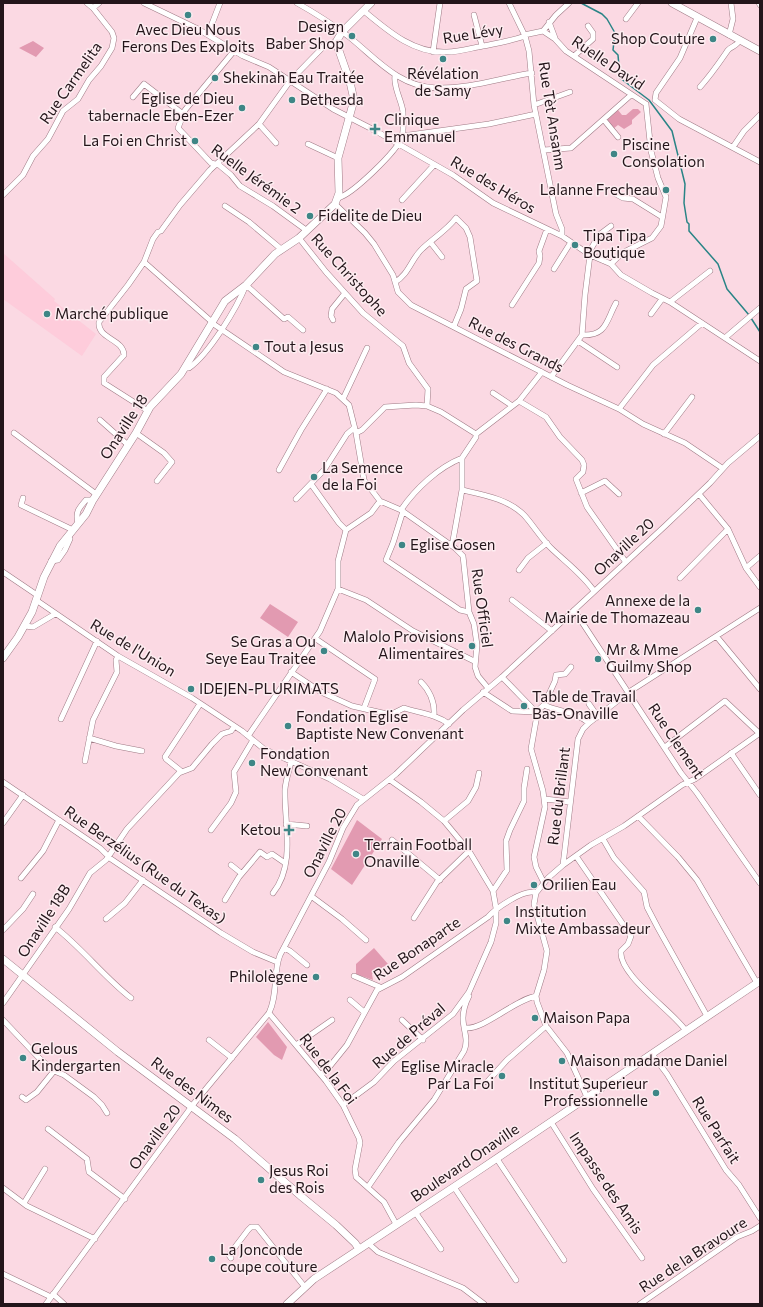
<svg xmlns="http://www.w3.org/2000/svg" width="763" height="1307" font-family="Commissioner,sans-serif">
  <style>
    .built { fill: #feccdb }
    .green { fill: #e29ab1 }
    .lines { fill: none; stroke-linecap: round; stroke-linejoin: round }
    .stream { stroke: #298486; stroke-width: 1.5 }
    .street-casing { stroke: #9f7a85; stroke-width: 6 }
    .secondary-casing { stroke: #9f7a85; stroke-width: 8 }
    .street { stroke: #fff; stroke-width: 5 }
    .secondary { stroke: #fff; stroke-width: 7 }
    .poi-dot { fill: #3e8686; stroke: #fdecf0; stroke-width: 1.5 }
    .labels { text-anchor: middle; stroke-width: 3; stroke-linejoin: round; paint-order: stroke }
    .poi-label { font-size: 15px; fill: #23151a; stroke: #fdecf0; text-anchor: start }
    .street-label { font-size: 15px; fill: #23151a; stroke: #fdecf0 }
  </style>
  <rect width="100%" height="100%" fill="#fbd9e3"/>
  <path class="built" d="M3,253L55,299L54,301L96,334L82,356L3,299Z"/>
  <path class="green" d="M33,41L44,48L36,57L19,48Z
    M633,109H638L641,112L632,120V124L624,129L618,125L613,129L607,120L618,110L622,115H626Z
    M270,604L298,622L288,637L260,618Z
    M357,820L382,839L352,885L331,869Z
    M374,948L388,964L372,974L373,980L356,974V964Z
    M268,1022L287,1047L282,1060L274,1055L256,1037Z"/>
  <g class="lines">
    <path class="stream" d="M581,3L602,14L607,19L615,33L613,50L618,55L620,78L649,100L672,131L685,184L684,203L687,222L689,224V231L718,264L727,289L749,315
      M751,318L760,332"/>
    <g class="street-casing">
      <path id="street" d="M87,3L93,8
        M144,3L198,29L243,56L269,67L333,109L374,130L453,175L493,203L562,236L590,255L611,264L621,275L652,293L670,302L760,361
        M297,3C315,13 332,24 348,36C376,58 397,86 436,88C469,89 500,78 532,73
        M509,3L525,36L529,51L534,105L556,214L562,229V236
        M759,3L760,5
        M364,11C388,31 414,54 447,52C460,52 471,48 483,46C498,43 511,41 525,36
        M474,15L482,46
        M626,19L638,3
        M549,22L555,38
        M543,31L556,15L569,3
        M208,34L220,3
        M524,35L543,31L555,39L566,51L646,104
        M729,35L733,19L731,3
        M234,51L185,110L178,128L211,163L219,165L231,175L240,186L273,206L306,230
        M433,52L440,3
        M574,56L593,39V33L588,26
        M700,87C711,75 719,63 728,50C732,46 737,46 740,40
        M133,97L144,84L183,114
        M655,100L679,119L760,162
        M655,100L656,93L680,58L697,18
        M534,105L570,92
        M604,120L618,137
        M259,124L276,143
        M402,136L489,124L536,114
        M308,144L338,158
        M733,147L744,131L760,115
        M544,150L571,148L631,95
        M614,193L623,198L633,199L662,217
        M3,195L23,175L33,156L48,139L63,111L78,99L89,80L101,66L112,48L114,38L112,32L93,8L99,3
        M338,198C353,194 397,151 402,137C404,130 403,120 403,112C402,101 393,87 395,76
        M402,200L434,165
        M335,204L365,233L374,244L393,275L398,292L411,305L567,385L619,409L643,424L685,443L722,468
        M225,206L249,222L281,249
        M299,238L326,272L363,313L403,346L409,363L428,389L427,406
        M431,243L442,257
        M588,254L599,235L611,226
        M144,262L212,322
        M611,264L622,253L652,238L661,226L666,197L658,178L651,151L646,104
        M554,269L571,242
        M395,282C408,275 411,260 421,250C432,239 446,231 456,218L466,228L470,237L477,281L466,289L461,309L454,326
        M670,302L710,271
        M512,305L539,263L540,256L539,251L547,229
        M651,314L662,299
        M333,320L331,316L332,309L345,293
        M212,323L284,372L336,393L349,405L356,433
        M582,335C607,336 606,321 616,303
        M726,337L760,308
        M578,341L617,367
        M186,368H189C209,354 237,308 246,285L284,319L288,317L303,330
        M551,377L582,335L585,295L590,255
        M493,393L511,405
        M343,399L367,348
        M519,401L546,417L560,437L582,460L584,465L583,472L576,479L587,507L625,561
        M619,409L653,365L702,323
        M148,411L104,383V377L124,355C124,339 97,339 99,322L128,285L144,262L153,239L158,232L161,231L180,205L210,170L259,124L290,81L325,45L336,42
        M100,420L128,445
        M14,433L96,494
        M136,433L164,453L172,462L157,481
        M664,434L692,397
        M279,470L301,430L327,389
        M311,484L339,523L346,530
        M462,490C484,495 508,499 524,515C534,526 542,540 553,550C567,563 583,575 594,591
        M581,493L605,481L619,494
        M699,494L728,529L746,568L760,587
        M23,498L21,505L73,530
        M296,499L324,470L347,434L354,428
        M401,510C415,489 439,467 462,458
        M403,511L393,543L386,560L460,610L469,612
        M78,523C75,512 79,508 86,500H93
        M452,546L462,490V458L476,437V434
        M51,561L58,560L65,550L70,539
        M746,568L760,556
        M519,570L528,558L547,543
        M3,572L37,595
        M680,578L728,529
        M338,589L366,600L413,631L474,661
        M36,600L118,656L192,698L242,731L264,749L330,779L363,799
        M512,600L552,631
        M574,610L681,773L697,793L760,883
        M25,626L33,627L55,614
        M717,637L760,689
        M316,639L375,679L364,708
        M291,672L321,692L352,706L387,714L394,713L404,708C419,713 436,714 449,724
        M502,677L536,712L544,705C559,712 574,711 589,723
        M421,682C431,692 435,702 434,716
        M488,688L478,676L475,667L477,645L474,624L469,612L463,556L455,548L401,510L380,501L364,480L356,433L362,430L385,407L416,405L427,406L441,412L476,434L519,401L542,372
        M483,692L512,711L536,712L537,715L531,749L543,791L545,807L534,857L536,867L544,883
        M589,704L598,717
        M544,705L555,681L556,675L565,674L571,667
        M61,719L97,641
        M248,736L320,631L338,589V561L346,530L371,513L380,501
        M89,738L116,746L142,751
        M665,747L725,701L759,733
        M731,753L760,795
        M85,761L93,720L117,672L116,660L118,656
        M181,771L166,759L165,757L200,704
        M3,782L100,848L111,859L221,933L253,952L277,962
        M545,799L570,802
        M638,816L678,857L697,880L757,983
        M444,821L468,801L476,787L479,773
        M3,823L23,795
        M286,824L307,826
        M211,830L231,803L236,792L234,772L253,740
        M603,839L614,858L644,892L647,907L658,928L707,1016
        M392,840L440,880
        M576,856L631,936L628,944L621,951C618,975 674,1012 686,1031
        M231,865L241,873
        M563,865L578,739L583,729L589,723L629,692L760,608
        M21,878L43,851L59,820
        M493,891L507,870L506,841L510,830L524,801V788L527,769
        M273,893C296,865 284,822 285,789C286,779 289,771 291,762
        M311,896L342,919L366,940
        M225,900L239,877L260,852L267,857L272,854L285,863
        M414,918L437,882L469,851
        M106,919L125,903L143,880
        M55,927C83,949 104,977 131,998
        M3,930L23,909L33,894
        M284,948L290,951L307,965
        M354,976L380,987
        M350,1000L364,1012
        M3,1003L69,909L90,873L106,860L127,829L179,773L192,768L212,744L222,734L231,731L234,727
        M269,1013L326,1081L343,1105L359,1138L360,1143L355,1169L356,1177L384,1202L396,1224
        M3,1020L39,1058L54,1071L64,1075L94,1097L102,1105L107,1113
        M402,1020L423,1040
        M465,1028C484,1030 514,1000 536,996
        M209,1040L232,1058
        M296,1045L332,1020
        M652,1054L667,1074L726,1170L739,1185L760,1218
        M321,1074L326,1071L347,1045L377,990L402,977L488,917C496,908 525,888 536,893
        M487,1082L507,1060L546,1026
        M22,1097L26,1100L37,1092L54,1071
        M587,1097L567,1053L546,1026L537,1002L536,996L544,970L547,951L534,904L536,893L548,878L563,865L591,845L624,826L682,785L695,779L760,733
        M343,1105L374,1082L394,1061L453,1014L469,992L491,942L496,923V908L493,891L469,851L444,821L421,802L390,780
        M551,1122L593,1189L642,1258
        M48,1129L87,1159L89,1172L125,1199
        M497,1159L564,1260
        M368,1187L399,1142L434,1100L464,1051C469,1039 463,1030 463,1018C463,1011 466,1002 469,996
        M454,1187L516,1280
        M3,1188L27,1206L95,1239
        M24,1203L45,1169
        M415,1212L441,1249
        M368,1243L378,1252L463,1288L484,1304
        M231,1258L229,1255L248,1230L251,1227H257L304,1286
        M3,1274L51,1297
        M53,1294L64,1304
        M46,1304L195,1102L269,1013C278,995 273,973 280,955L329,862L343,828L357,805L396,774L463,710L502,677L665,526L710,483L728,463L760,436
        M640,1304L737,1237L752,1231L760,1226"/>
    </g>
    <g class="secondary-casing">
      <path id="secondary" d="M672,3L760,51
        M3,658L18,637L32,612L44,577L60,546L86,514L93,500L136,433L150,407L181,374L225,301L246,285L275,254L299,238L335,204L339,193L338,158L354,100L350,82L336,42L342,32L371,3
        M3,959L118,1052L235,1139L302,1197L336,1225L355,1243L359,1249
        M287,1304L314,1279L475,1173L760,981"/>
    </g>
    <use href="#street" class="street"/>
    <use href="#secondary" class="secondary"/>
  </g>
  <g class="poi-dot">
    <circle cx="188" cy="15" r="4"/>
    <circle cx="352" cy="36" r="4"/>
    <circle cx="713" cy="39" r="4"/>
    <circle cx="443" cy="59" r="4"/>
    <circle cx="215" cy="78" r="4"/>
    <circle cx="292" cy="100" r="4"/>
    <circle cx="242" cy="108" r="4"/>
    <path d="M373 123h4v4h4v4h-4v4h-4v-4h-4v-4h4z"/>
    <circle cx="195" cy="141" r="4"/>
    <circle cx="614" cy="154" r="4"/>
    <circle cx="666" cy="190" r="4"/>
    <circle cx="310" cy="216" r="4"/>
    <circle cx="575" cy="245" r="4"/>
    <circle cx="47" cy="314" r="4"/>
    <circle cx="256" cy="347" r="4"/>
    <circle cx="314" cy="477" r="4"/>
    <circle cx="402" cy="545" r="4"/>
    <circle cx="698" cy="610" r="4"/>
    <circle cx="472" cy="646" r="4"/>
    <circle cx="324" cy="651" r="4"/>
    <circle cx="598" cy="659" r="4"/>
    <circle cx="191" cy="689" r="4"/>
    <circle cx="524" cy="706" r="4"/>
    <circle cx="288" cy="726" r="4"/>
    <circle cx="252" cy="763" r="4"/>
    <path d="M287 824h4v4h4v4h-4v4h-4v-4h-4v-4h4z"/>
    <circle cx="356" cy="854" r="4"/>
    <circle cx="534" cy="885" r="4"/>
    <circle cx="507" cy="921" r="4"/>
    <circle cx="316" cy="977" r="4"/>
    <circle cx="535" cy="1018" r="4"/>
    <circle cx="23" cy="1058" r="4"/>
    <circle cx="562" cy="1061" r="4"/>
    <circle cx="502" cy="1076" r="4"/>
    <circle cx="656" cy="1093" r="4"/>
    <circle cx="261" cy="1180" r="4"/>
    <circle cx="212" cy="1259" r="4"/>
  </g>
  <g class="labels">
    <g class="poi-label">
      <text x="344" y="32" text-anchor="end">Design<tspan x="344" dy="17">Baber Shop</tspan></text>
      <text x="188" y="35" text-anchor="middle">Avec Dieu Nous<tspan x="188" dy="17">Ferons Des Exploits</tspan></text>
      <text x="705" y="44" text-anchor="end">Shop Couture</text>
      <text x="443" y="79" text-anchor="middle">Révélation<tspan x="443" dy="17">de Samy</tspan></text>
      <text x="223" y="83">Shekinah Eau Traitée</text>
      <text x="234" y="104" text-anchor="end">Eglise de Dieu<tspan x="234" dy="17">tabernacle Eben-Ezer</tspan></text>
      <text x="300" y="105">Bethesda</text>
      <text x="384" y="125">Clinique<tspan x="384" dy="17">Emmanuel</tspan></text>
      <text x="187" y="146" text-anchor="end">La Foi en Christ</text>
      <text x="622" y="150">Piscine<tspan x="622" dy="17">Consolation</tspan></text>
      <text x="658" y="195" text-anchor="end">Lalanne Frecheau</text>
      <text x="318" y="221">Fidelite de Dieu</text>
      <text x="583" y="241">Tipa Tipa<tspan x="583" dy="17">Boutique</tspan></text>
      <text x="55" y="319">Marché publique</text>
      <text x="264" y="352">Tout a Jesus</text>
      <text x="322" y="473">La Semence<tspan x="322" dy="17">de la Foi</tspan></text>
      <text x="410" y="550">Eglise Gosen</text>
      <text x="690" y="606" text-anchor="end">Annexe de la<tspan x="690" dy="17">Mairie de Thomazeau</tspan></text>
      <text x="464" y="642" text-anchor="end">Malolo Provisions<tspan x="464" dy="17">Alimentaires</tspan></text>
      <text x="316" y="647" text-anchor="end">Se Gras a Ou<tspan x="316" dy="17">Seye Eau Traitee</tspan></text>
      <text x="606" y="655">Mr &amp; Mme<tspan x="606" dy="17">Guilmy Shop</tspan></text>
      <text x="199" y="694">IDEJEN-PLURIMATS</text>
      <text x="532" y="702">Table de Travail<tspan x="532" dy="17">Bas-Onaville</tspan></text>
      <text x="296" y="722">Fondation Eglise<tspan x="296" dy="17">Baptiste New Convenant</tspan></text>
      <text x="260" y="759">Fondation<tspan x="260" dy="17">New Convenant</tspan></text>
      <text x="281" y="835" text-anchor="end">Ketou</text>
      <text x="364" y="850">Terrain Football<tspan x="364" dy="17">Onaville</tspan></text>
      <text x="542" y="890">Orilien Eau</text>
      <text x="515" y="917">Institution<tspan x="515" dy="17">Mixte Ambassadeur</tspan></text>
      <text x="308" y="982" text-anchor="end">Philolègene</text>
      <text x="543" y="1023">Maison Papa</text>
      <text x="31" y="1054">Gelous<tspan x="31" dy="17">Kindergarten</tspan></text>
      <text x="570" y="1066">Maison madame Daniel</text>
      <text x="494" y="1072" text-anchor="end">Eglise Miracle<tspan x="494" dy="17">Par La Foi</tspan></text>
      <text x="648" y="1089" text-anchor="end">Institut Superieur<tspan x="648" dy="17">Professionnelle</tspan></text>
      <text x="269" y="1176">Jesus Roi<tspan x="269" dy="17">des Rois</tspan></text>
      <text x="220" y="1255">La Jonconde<tspan x="220" dy="17">coupe couture</tspan></text>
    </g>
    <g class="street-label">
      <text transform="translate(473 34) rotate(-9)" y="5">Rue Lévy</text>
      <text transform="translate(608 63) rotate(34)" y="5">Ruelle David</text>
      <text transform="translate(71 83) rotate(-55)" y="5">Rue Carmelita</text>
      <text transform="translate(552 116) rotate(81)" y="5">Rue Tèt Ansanm</text>
      <text transform="translate(256 179) rotate(36)" y="5">Ruelle Jérémie 2</text>
      <text transform="translate(493 185) rotate(31)" y="5">Rue des Héros</text>
      <text transform="translate(349 275) rotate(48)" y="5">Rue Christophe</text>
      <text transform="translate(516 345) rotate(27)" y="5">Rue des Grands</text>
      <text transform="translate(124 427) rotate(-57)" y="5">Onaville 18</text>
      <text transform="translate(624 547) rotate(-43)" y="5">Onaville 20</text>
      <text transform="translate(482 608) rotate(82)" y="5">Rue Officiel</text>
      <text transform="translate(133 648) rotate(31)" y="5">Rue de l'Union</text>
      <text transform="translate(676 741) rotate(56)" y="5">Rue Clement</text>
      <text transform="translate(559 796) rotate(-83)" y="5">Rue du Brillant</text>
      <text transform="translate(325 843) rotate(-63)" y="5">Onaville 20</text>
      <text transform="translate(145 865) rotate(35)" y="5">Rue Berzélius (Rue du Texas)</text>
      <text transform="translate(44 921) rotate(-57)" y="5">Onaville 18B</text>
      <text transform="translate(417 949) rotate(-34)" y="5">Rue Bonaparte</text>
      <text transform="translate(409 1036) rotate(-41)" y="5">Rue de Préval</text>
      <text transform="translate(328 1069) rotate(53)" y="5">Rue de la Foi</text>
      <text transform="translate(192 1090) rotate(37)" y="5">Rue des Nimes</text>
      <text transform="translate(716 1130) rotate(58)" y="5">Rue Parfait</text>
      <text transform="translate(155 1137) rotate(-54)" y="5">Onaville 20</text>
      <text transform="translate(465 1163) rotate(-34)" y="5">Boulevard Onaville</text>
      <text transform="translate(606 1183) rotate(56)" y="5">Impasse des Amis</text>
      <text transform="translate(693 1255) rotate(-33)" y="5">Rue de la Bravoure</text>
    </g>
  </g>
  <rect width="763" height="1307" fill="none" stroke="#23151a" stroke-width="8"/>
</svg>
